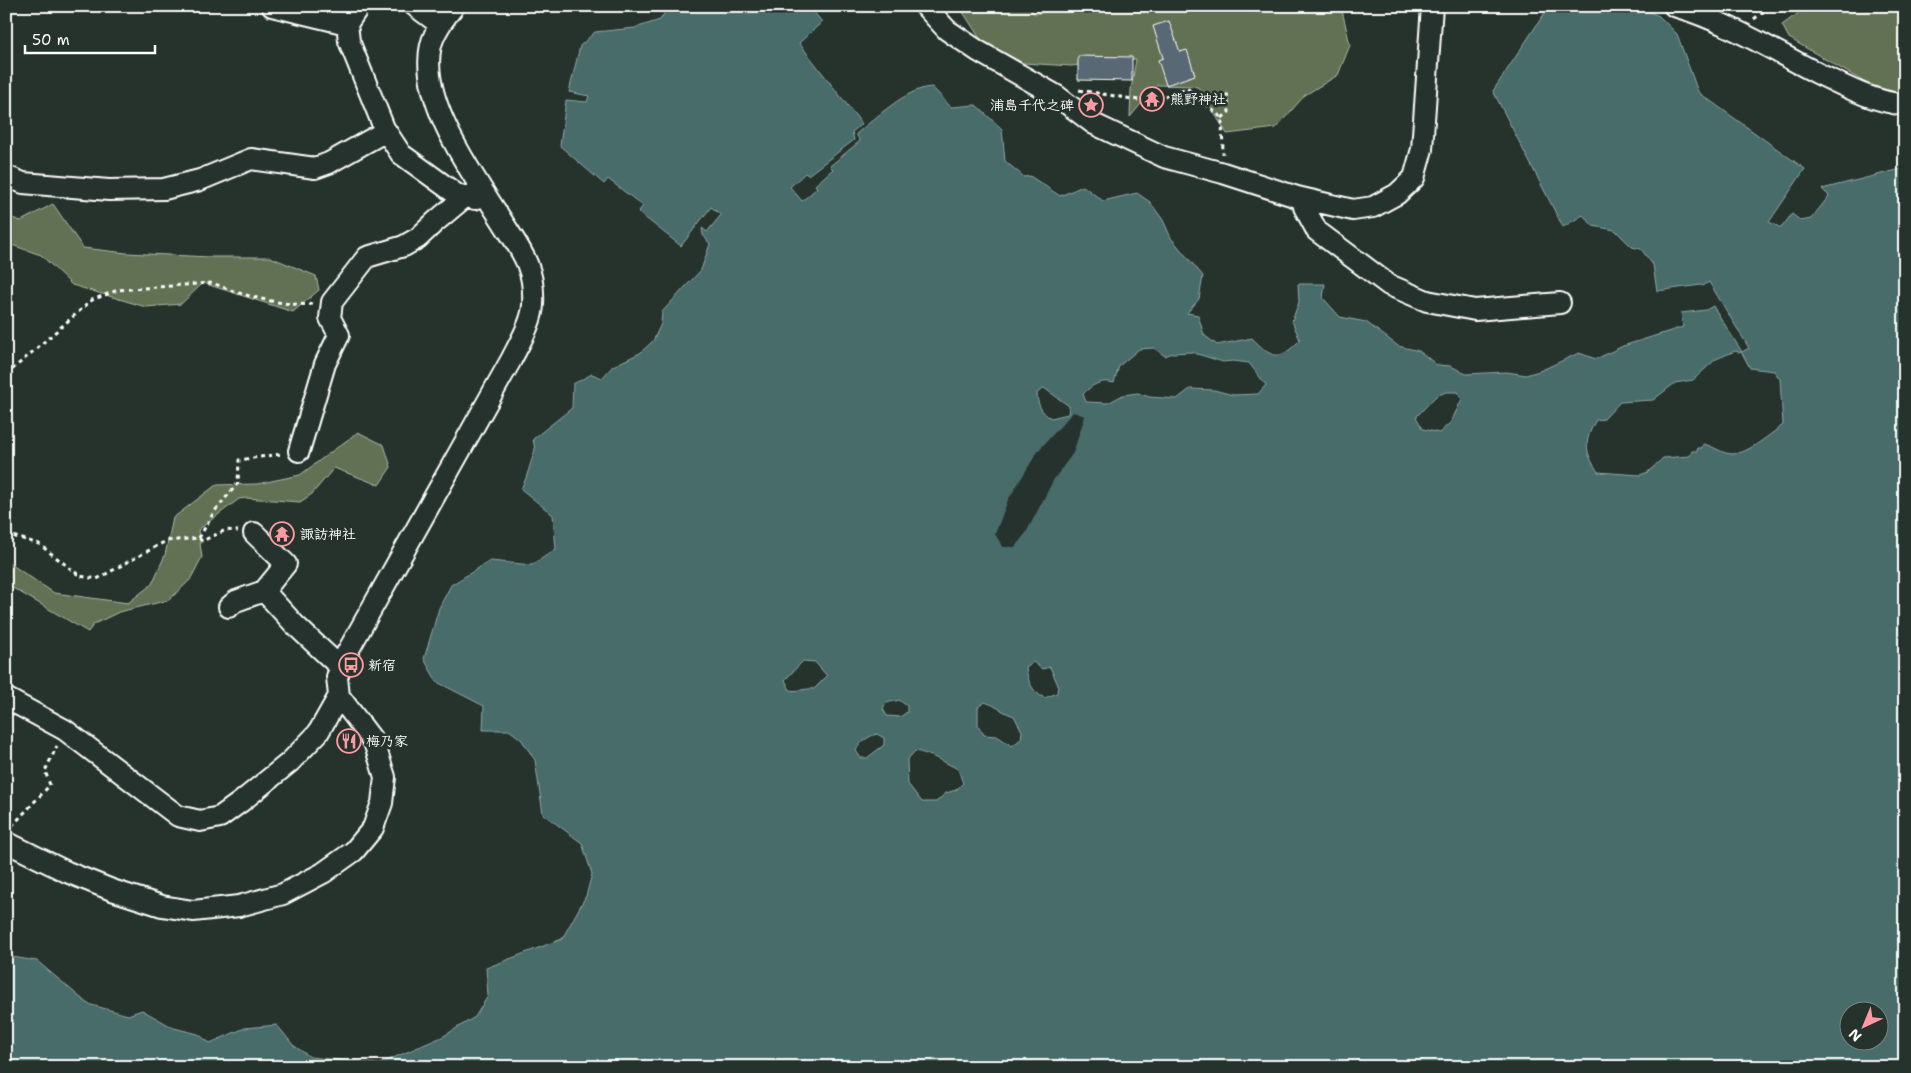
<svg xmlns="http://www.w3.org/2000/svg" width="1911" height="1073" font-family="'Shantell Sans','Klee One',sans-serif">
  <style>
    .green { fill: #627153; stroke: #b0b8a9 }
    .water { fill: #476c6b; stroke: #91a7a6; fill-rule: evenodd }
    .pier { fill: #26332d }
    .building { fill: #596874; stroke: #fff }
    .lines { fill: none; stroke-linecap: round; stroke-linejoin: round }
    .minor-casing { stroke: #fff; stroke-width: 24 }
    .path { stroke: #fff; stroke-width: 3; stroke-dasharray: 4 4; stroke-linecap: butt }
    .minor { stroke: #26332d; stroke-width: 20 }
    .labels { text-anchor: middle; stroke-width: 5; stroke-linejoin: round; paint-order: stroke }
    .poi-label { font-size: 14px; font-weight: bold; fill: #fff; stroke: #26332d; text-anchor: start }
  </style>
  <rect width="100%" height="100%" fill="#26332d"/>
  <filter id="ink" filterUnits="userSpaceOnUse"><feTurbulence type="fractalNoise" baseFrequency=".02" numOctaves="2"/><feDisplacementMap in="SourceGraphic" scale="10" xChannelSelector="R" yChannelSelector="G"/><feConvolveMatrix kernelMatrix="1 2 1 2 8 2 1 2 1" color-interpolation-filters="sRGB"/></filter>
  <g filter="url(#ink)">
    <path class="green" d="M959,6H1029L1034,14L1074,6H1244L1245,11L1261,13L1274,6H1341L1350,45L1338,75L1305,95L1276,128L1227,134L1199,88L1194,86L1157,85L1130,117L1131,90L1136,59L1071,66L1023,63L981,40Z
      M1808,6H1905V94L1883,93L1789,38L1782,25Z
      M53,204L83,248L126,253L210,257H270L316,276L319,290L293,312L203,283L181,304L146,307L72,285L41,255L6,243V216L21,221Z
      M358,432L384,445L391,467L379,485L334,468L312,494L300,502L246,498L239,499L198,530L202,557L190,580L169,600L119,612L94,624L88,632L6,584V561L54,593L128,603L152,584L165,555L173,518L216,485L257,484L300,475Z"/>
    <path class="water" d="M669,6H809L822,22L799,43L862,124L852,132L854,140L808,175L805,173L790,187L802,201L817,188L815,185L833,169L830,166L860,141L856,134C875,119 906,88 932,87L951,107L976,105L1002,129L1005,161L1024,177L1030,176L1060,196L1083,186L1103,201L1137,193L1150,202L1163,220L1171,238L1203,276L1199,299L1187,313L1198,315L1204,335L1217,345L1252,338C1272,358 1278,363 1300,340L1292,321L1299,302L1298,284H1325L1323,298L1340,317L1366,322L1398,346L1419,351L1437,365L1451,366L1466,374L1507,372L1526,375L1542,370L1579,353L1596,359L1623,346L1683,327L1681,313L1706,310L1713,306L1742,352L1749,348L1709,282L1703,286L1701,285L1657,291L1653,265L1641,249L1632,247L1615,230L1593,226L1583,215L1563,227L1493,91L1544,14L1555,6H1636L1659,16L1677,34L1698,92L1805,169L1769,222L1781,228L1792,214L1801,221L1811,219L1829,196L1822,189L1905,168V1067H6V956L37,961L88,1004L128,1015L142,1010L174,1028L198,1034L210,1043L245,1028L277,1025L293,1045L310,1057L379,1064L442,1037L475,1017L488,996L486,968L562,939L586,896L592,874L582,843L543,814L535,760L521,739L509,730H483L484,706L437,682L424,659L439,608L451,585L490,561L532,565L556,549L553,515L521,489L526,478L535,450L533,439L572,408L573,384L592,374L602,378L613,366L640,353L653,341L661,324L662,312L701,270L710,244L703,235L702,228L707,232L721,215L711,207L681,246L638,212L643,206L608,179L604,184L560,146L566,100L587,102L589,96L569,92L580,46L595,32L635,28L660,20ZM1154,348L1165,356L1173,353L1191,352L1223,362L1233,361L1249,363L1266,385L1258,394L1233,395L1214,390L1190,389L1177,399L1149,397L1138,393L1123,395L1108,403L1086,402L1083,394C1092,385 1101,379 1114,383L1119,366L1139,349ZM1735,351L1742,353L1750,368L1774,371L1780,379L1783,425C1770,434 1749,453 1733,454C1722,454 1714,446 1703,444L1702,448H1698L1697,451H1692L1690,456L1663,458L1648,472L1640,475L1598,472C1584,451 1584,441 1596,420L1604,419L1620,402L1653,400L1675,383L1693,380L1716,359ZM1044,388L1069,406L1068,414L1051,418C1041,413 1037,403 1037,393ZM1446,392H1458L1462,399L1451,422L1439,433L1423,429L1416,417L1436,396ZM803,661L815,662L827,676L814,689C806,688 798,692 790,690L785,680ZM1033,662L1042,669L1050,667L1058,685L1057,693L1045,698C1032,693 1027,679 1026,667ZM899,700L907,706V712L900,717L887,716L883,709C886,700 891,703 899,700ZM985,702C996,705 1003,713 1014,716L1022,731L1021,739L1012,746L997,736L984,735L978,725V707ZM877,734L884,738V745L867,758H861L856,751C859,742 869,736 877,734ZM915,751C928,753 946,763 958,769L963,783L956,790L946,793L936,802H922L908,784L907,760ZM1848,1010H1878V1040H1848Z"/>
    <path class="pier" d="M1073,412L1085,416L1073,453L1054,479L1026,533L1015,547H1003L995,534L1008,500L1038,451Z"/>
    <path class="building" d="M1169,21L1180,52L1187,50L1195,75L1166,85L1158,60L1163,58L1153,26Z
      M1078,56L1132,57V81L1078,80Z"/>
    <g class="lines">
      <g class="minor-casing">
        <path id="minor" d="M272,6L347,24
          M359,6L347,24L349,41L384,128L401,154L456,194L475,199
          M415,6L439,24
          M925,6L947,30L978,51L1057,96L1094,124L1164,157L1223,173L1297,197L1353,210L1373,207L1397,194L1414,178L1422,149L1432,6
          M1674,6C1726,21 1772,50 1819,74C1848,88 1872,101 1905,105
          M6,176L23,183L109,190L164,189L200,180L251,159L315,168L329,163L386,131
          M1304,199V207L1317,231L1389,285L1427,301L1475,310L1560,303
          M299,451L325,364L339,335L330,318L332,302L367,257L404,246L418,238L435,222L466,196
          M264,591L295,625L341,668
          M229,607L236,601L264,591L286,564L254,533
          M6,698L65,730L178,816L200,821L220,817L242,801L290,762L318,733L339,696L337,677L344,658L511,360C519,344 533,321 533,304C535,268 522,252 504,224C475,177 418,102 431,45C435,30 444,18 454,6
          M6,842L67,872L112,890L162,906L193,911L239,906L283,894L323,873L354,851L373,828L382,803L385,777L374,742L339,696"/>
      </g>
      <path class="path" d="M1754,19L1767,9V6
        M1079,90L1150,102L1187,88L1222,118L1223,154
        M1222,118L1229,112L1227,92
        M6,375L92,300L118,290L210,283C220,285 229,290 239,293C263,300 289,306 314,304
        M6,534L39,544L80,576L97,579L166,541L199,538L202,541L226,530L238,531
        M199,538L214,512L238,483L239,460L281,454
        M12,826L50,785L45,771L57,746"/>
      <use href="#minor" class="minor"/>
    </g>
  </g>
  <defs>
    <g id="temple-ring" transform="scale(1.25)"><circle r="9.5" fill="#26332d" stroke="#ff9aa2" stroke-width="1.5"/><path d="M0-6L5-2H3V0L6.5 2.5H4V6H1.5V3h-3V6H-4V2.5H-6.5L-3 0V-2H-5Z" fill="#ff9aa2"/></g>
    <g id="sight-ring" transform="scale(1.25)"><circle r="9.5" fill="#26332d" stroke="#ff9aa2" stroke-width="1.5"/><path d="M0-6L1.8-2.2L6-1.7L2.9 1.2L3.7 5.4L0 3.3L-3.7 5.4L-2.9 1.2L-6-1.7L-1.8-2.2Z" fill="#ff9aa2"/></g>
    <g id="bus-ring" transform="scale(1.25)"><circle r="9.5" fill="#26332d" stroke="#ff9aa2" stroke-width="1.5"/><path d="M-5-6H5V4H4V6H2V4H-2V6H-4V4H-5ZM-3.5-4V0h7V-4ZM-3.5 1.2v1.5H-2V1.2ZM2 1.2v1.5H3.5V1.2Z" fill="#ff9aa2"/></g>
    <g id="restaurant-ring" transform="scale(1.25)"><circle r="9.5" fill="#26332d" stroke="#ff9aa2" stroke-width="1.5"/><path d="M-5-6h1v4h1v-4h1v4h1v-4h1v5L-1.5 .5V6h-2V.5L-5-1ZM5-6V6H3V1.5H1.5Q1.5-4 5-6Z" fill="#ff9aa2"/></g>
  </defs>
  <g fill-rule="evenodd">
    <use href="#temple-ring" x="1152" y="99"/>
    <use href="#sight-ring" x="1091" y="105"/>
    <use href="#temple-ring" x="282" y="534"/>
    <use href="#bus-ring" x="351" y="665"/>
    <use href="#restaurant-ring" x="349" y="741"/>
  </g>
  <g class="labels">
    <g class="poi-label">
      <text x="1170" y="104">熊野神社</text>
      <text x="1074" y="110" text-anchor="end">浦島千代之碑</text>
      <text x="300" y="539">諏訪神社</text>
      <text x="368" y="670">新宿</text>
      <text x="366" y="746">梅乃家</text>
    </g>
  </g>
  <rect width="1911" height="1073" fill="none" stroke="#26332d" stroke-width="25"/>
  <rect x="12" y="12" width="1886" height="1048" fill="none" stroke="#fff" stroke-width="2" filter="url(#ink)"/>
  <g transform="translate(1864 1026) rotate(224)"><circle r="24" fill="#26332d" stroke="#7d8581"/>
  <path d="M0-4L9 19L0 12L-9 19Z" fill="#ff9aa2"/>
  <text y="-8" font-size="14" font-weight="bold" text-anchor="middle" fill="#ffffff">N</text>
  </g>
  <path d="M25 45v8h130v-8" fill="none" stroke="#ffffff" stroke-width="2.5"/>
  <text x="32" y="45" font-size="15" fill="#ffffff" stroke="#26332d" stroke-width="4" paint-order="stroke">50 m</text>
</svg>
